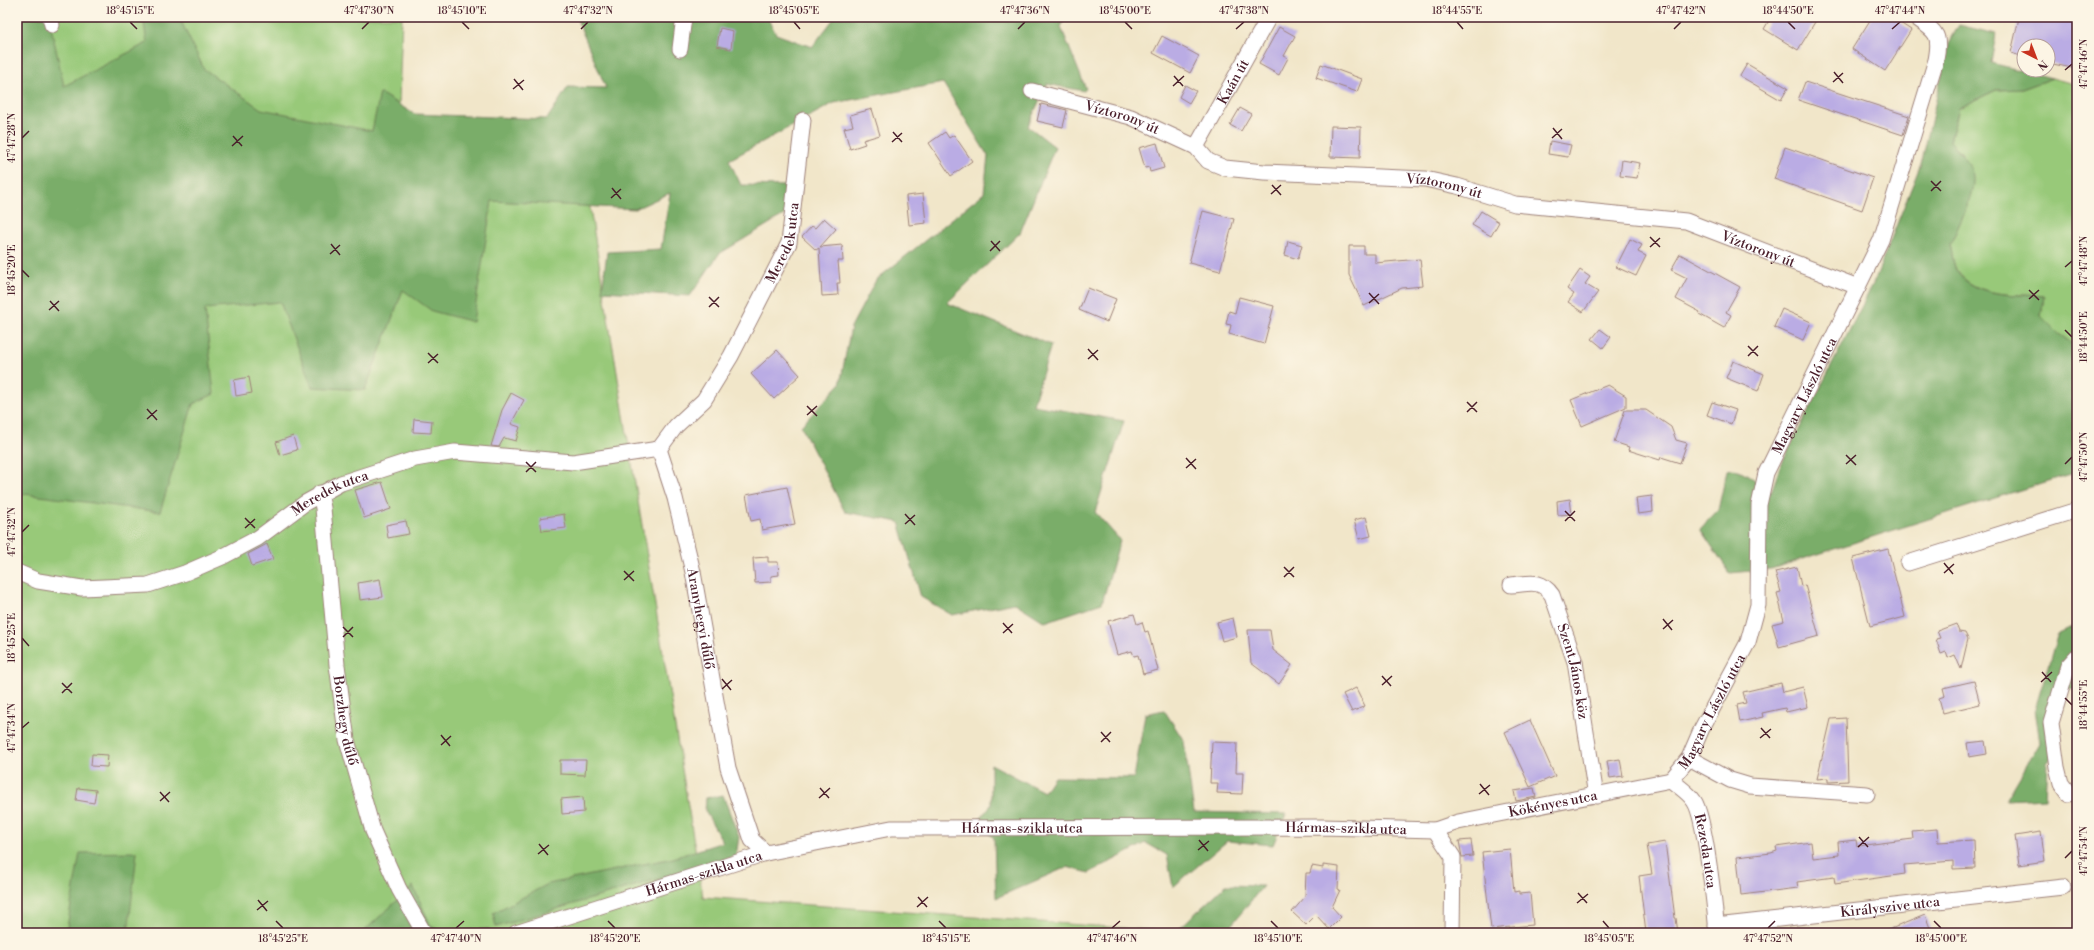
<svg xmlns="http://www.w3.org/2000/svg" width="2094" height="950" font-family="'Libre Bodoni',serif">
  <style>
    .green { fill: #98c979; stroke: #717452 }
    .forest { fill: #7aad69; stroke: #62664a }
    .building { fill: #baace4 }
    .lines { fill: none; stroke-linecap: round; stroke-linejoin: round }
    .street-casing { stroke: #9e827a; stroke-width: 17 }
    .street { stroke: #fff; stroke-width: 15 }
    .ticks { fill: none; stroke: #4a1f2b; stroke-width: 1.5 }
    .labels { text-anchor: middle; stroke-width: 3; stroke-linejoin: round; paint-order: stroke }
    .street-label { font-size: 14px; fill: #4a1f2b; stroke: #fcf5e5 }
    .neatline { fill: none; stroke: #4a1f2b; stroke-width: 1.5 }
    .ticks-label { font-size: 10px; text-anchor: middle; fill: #4a1f2b }
  </style>
  <rect width="100%" height="100%" fill="#fcf5e5"/>
  <filter id="ink" filterUnits="userSpaceOnUse"><feTurbulence type="fractalNoise" baseFrequency=".025" numOctaves="2"/><feDisplacementMap in="SourceGraphic" scale="8" xChannelSelector="R" yChannelSelector="G"/><feConvolveMatrix kernelMatrix="1 2 1 2 8 2 1 2 1" color-interpolation-filters="sRGB"/></filter>
  <filter id="wash" filterUnits="userSpaceOnUse"><feTurbulence type="fractalNoise" baseFrequency=".012" numOctaves="4" result="noise"/><feDisplacementMap in="SourceGraphic" scale="16" xChannelSelector="R" yChannelSelector="G"/><feGaussianBlur stdDeviation="0.9" result="paint"/><feColorMatrix in="noise" values="0 0 0 0 0 0 0 0 0 0 0 0 0 0 0 0 0 1.4 0 .05"/><feComposite in="paint" operator="in"/></filter>
  <g filter="url(#wash)">
    <rect width="100%" height="100%" fill="#f1e6c9"/>
    <path class="green" d="M17,17H402L398,131L581,153L703,897L1189,933H17Z
      M2052,78L2077,85V347L2059,334L2041,316L2044,296C2016,294 1976,298 1957,271C1953,265 1952,252 1950,244L1967,207L1961,152L1950,141L1959,108L1996,90L2022,89Z"/>
    <path class="forest" d="M17,17H49L64,86L147,43L143,17H179L204,69L261,109L372,131L380,93L414,114L547,119L568,87L606,88L576,17H767L776,34L812,47L835,17H1065L1061,27L1086,89L1084,91L1047,84L1028,126L1055,147L1020,233L947,303L1051,345L1033,405L1124,421L1095,512L1120,540L1102,603L1045,622L1015,603L952,615L921,597L899,522L845,512L801,426L840,384L851,327L876,280L984,193L988,156L943,83L834,103L729,160L741,185L789,186L787,213L719,254L690,296L602,291L607,252L661,249L670,193L635,209L492,201L473,322L432,311L403,290L365,390L312,387L280,302L205,309L214,394L193,404L160,512L17,493Z
      M1959,25L1996,34L1991,63L2052,78L2022,89L1996,90L1959,108L1950,141C1958,149 1972,165 1973,177C1975,194 1957,229 1950,245C1952,252 1953,265 1957,272C1977,298 2015,294 2044,296L2041,316L2059,334L2077,347V472L1771,569L1730,573L1700,529L1718,510L1727,470C1743,465 1758,485 1771,492L1781,465L1874,282L1922,161L1949,43Z
      M2077,624V688L2055,690L2059,749L2047,763L2045,798L2006,800L2040,743L2035,709L2058,633Z
      M1164,710L1184,741L1194,812L1286,814L1273,845L1227,841L1173,887L1167,855L1146,843L1089,873L1067,867L996,898L994,838L977,822L991,805V764L1044,792L1054,777L1134,778L1145,714Z
      M723,795L739,837L736,856L496,927L493,913L548,884L673,858L723,842L705,811L706,798Z
      M137,852L128,933H66L80,853Z
      M1226,885L1263,886L1225,933H1174Z
      M413,886L430,924L440,932L489,929L488,933H362Z"/>
    <g id="blocks">
      <path class="building" d="M1771,17H1818L1798,50L1764,29Z
        M1872,17H1891L1911,30L1885,71L1852,49Z
        M2022,17H2077V69L2048,63V46H2024V57L2011,53L2019,18Z
        M1279,27L1295,36L1284,56L1288,58L1279,75L1259,64Z
        M720,28L733,31L731,49L717,46Z
        M1162,36L1199,56L1190,73L1153,53Z
        M1321,64L1362,79L1357,92L1316,78Z
        M1747,64L1788,88L1781,100L1740,76Z
        M1805,82L1909,116L1903,135L1798,100Z
        M1185,85L1196,91L1189,103L1179,97Z
        M1041,104L1067,110L1063,127L1037,121Z
        M1240,108L1251,114L1241,131L1230,125Z
        M872,109L880,135L863,140L865,144L850,149L844,128L853,126L850,115Z
        M1331,126L1361,127L1360,158L1330,157Z
        M945,132L949,138L954,135L972,161L951,176L929,143Z
        M1550,141L1571,145L1568,157L1548,154Z
        M1157,143L1164,168L1150,172L1149,167L1145,168L1139,148Z
        M1785,147L1873,178L1862,210L1774,179Z
        M1622,160L1640,163L1637,178L1620,176Z
        M923,194L926,223L909,225L906,196Z
        M1203,211L1234,219L1220,271L1189,263Z
        M1481,211L1499,222L1491,236L1472,225Z
        M824,218L836,229L820,247L842,245L843,261H838L840,283H837L838,295L822,296L819,248L816,250L802,237L812,226L815,228Z
        M1630,239L1642,245L1638,252L1646,256L1636,276L1616,267Z
        M1288,241L1302,245L1298,259L1285,255Z
        M1349,246H1364V254H1375V263L1420,259L1423,286L1402,288L1364,306L1349,275Z
        M1680,254L1740,287L1726,312L1731,315L1724,328L1699,314L1700,312L1676,299L1687,278L1671,270Z
        M1580,270L1590,277L1585,284L1598,292L1583,312L1568,302L1574,294L1567,289Z
        M1088,288L1116,299L1107,322L1079,310Z
        M1239,297L1274,306L1264,344L1229,334L1231,325L1226,324L1229,311L1235,313Z
        M1782,309L1811,322L1803,340L1774,327Z
        M1600,329L1611,337L1603,348L1592,339Z
        M777,350L800,375L774,399L751,374Z
        M1733,361L1764,374L1758,391L1726,378Z
        M249,377L252,393L236,396L234,380Z
        M1608,385L1626,396V407L1582,426L1571,400Z
        M511,393L524,400L511,424L520,427L516,441L504,438L499,447L491,446L502,410Z
        M1712,402L1736,410L1731,424L1707,415Z
        M1625,410H1646L1671,427L1676,440L1687,443L1680,463L1661,457L1660,460L1628,450L1629,447L1614,442Z
        M414,419L432,421L431,433L413,432Z
        M293,436L297,450L280,455L276,442Z
        M382,482L391,509L364,518L355,490Z
        M787,487L795,524L762,530L760,519L751,521L746,495Z
        M1652,496L1653,512L1638,514L1636,498Z
        M1570,499L1572,514L1558,515L1557,501Z
        M564,514L566,528L542,531L540,518Z
        M1366,517L1371,536L1359,539L1354,520Z
        M406,521L409,534L388,538L386,525Z
        M267,544L273,559L252,566L248,554Z
        M1888,549L1905,617L1870,626L1853,558Z
        M768,557V562H778L779,575L771,576V582L755,583L753,558Z
        M1797,567L1801,586L1805,585L1819,636L1779,647L1772,624L1784,621L1777,593L1781,592L1775,572Z
        M380,579L383,597L360,600L358,583Z
        M1134,614L1137,624L1142,622L1145,632L1148,631L1158,670L1143,674L1138,655L1134,656L1132,651L1117,655L1108,621Z
        M1233,618L1237,637L1222,641L1217,622Z
        M1956,624L1959,632L1965,633L1968,639L1961,669L1955,655L1948,658L1946,652L1941,654L1936,639L1940,638L1937,631Z
        M1248,630H1270L1273,650L1292,665L1279,684L1251,663Z
        M1974,681L1980,704L1943,713L1939,698L1945,696L1943,688Z
        M1781,683L1783,692L1803,687L1808,707L1786,712L1785,708L1762,713L1763,717L1740,722L1737,705L1746,703L1743,692Z
        M1356,688L1365,706L1352,712L1343,694Z
        M1846,718L1848,781L1828,782V778L1817,779L1831,719Z
        M1530,720L1555,776L1530,787L1505,732Z
        M1985,741L1987,754L1969,757L1967,743Z
        M1212,742L1237,743L1236,773H1243L1242,794L1217,793L1218,783H1210Z
        M92,754L108,755L107,767L91,766Z
        M1620,759L1623,776L1610,778L1607,761Z
        M560,760H586L585,775L560,774Z
        M78,788L96,790L94,803L76,800Z
        M1534,788L1536,797L1516,801L1514,791Z
        M583,797L584,812L562,814L561,799Z
        M1937,829L1938,842L1974,840L1975,868L1953,869V861L1904,865L1905,874L1835,884L1834,877L1797,882L1798,888L1741,895L1737,857L1771,853L1777,851L1776,847L1811,842L1813,858L1839,855L1838,842L1856,840L1857,846L1913,839L1912,831Z
        M2041,832L2045,861L2019,865L2015,836Z
        M1471,840L1473,856L1462,857L1459,841Z
        M1665,842L1675,918H1676L1678,933H1646L1639,876L1652,874L1647,845Z
        M1510,849L1514,892L1519,891V894L1530,893L1533,925L1491,929L1482,852Z
        M1323,865L1339,867L1338,889L1340,890L1332,907L1341,917L1329,929L1316,915L1306,925L1292,912L1305,897L1306,873H1310L1312,866L1323,868Z
        M1925,915L1932,933H1881Z"/>
    </g>
  </g>
  <g filter="url(#ink)">
    <use href="#blocks" fill-opacity="0" stroke="#9e827a" stroke-width="1"/>
    <g class="lines">
      <g class="street-casing">
        <g id="street">
          <path d="M50,17L52,25"/>
          <path d="M680,49L684,17"/>
          <path id="s1" d="M1032,91L1131,117L1196,147L1208,161L1225,168L1264,172L1425,179L1457,186L1515,204L1686,221L1858,287"/>
          <path id="s2" d="M1196,147L1269,17"/>
          <path id="s3" d="M659,449L675,498L693,572L728,768L752,840L766,853"/>
          <path id="s4" d="M659,449L676,426L704,400L731,356L789,243L803,120"/>
          <path id="s5" d="M320,493L323,508L337,665L347,740L373,831L399,889L424,933"/>
          <path d="M1908,563L2077,510"/>
          <path id="s6" d="M17,572L38,581L82,588L148,585L185,573L222,557L258,538L305,503L341,483L415,459L455,452L573,462L659,449"/>
          <path id="s7" d="M1511,585C1529,584 1540,578 1552,595L1575,662L1596,796"/>
          <path d="M1689,758L1730,780L1750,786L1867,794"/>
          <path id="s8" d="M1671,780L1689,758L1702,728L1748,642L1758,605L1759,505L1766,473L1881,240L1936,60C1941,33 1936,32 1915,17"/>
          <path id="s9" d="M1671,780C1679,787 1689,793 1694,801C1705,816 1715,909 1717,933"/>
          <path d="M2069,794L2061,783L2057,767L2051,723L2068,666L2077,656"/>
          <path d="M1435,830L1453,857L1452,933"/>
          <path id="s10" d="M1716,926L2063,887"/>
          <path id="s11" d="M516,933L766,853L891,828L1322,827L1435,830L1458,822L1671,780"/>
        </g>
      </g>
      <use href="#street" class="street"/>
    </g>
  </g>
  <path class="ticks" d="M130,22L137,29M462,22L469,29M794,22L800,29M1125,22L1132,29M1457,22L1463,29M1788,22L1795,29M362,29L369,22M581,29L588,22M1018,29L1025,22M1236,29L1244,22M1674,29L1681,22M1892,29L1900,22M2065,70L2072,64M1834,72L1843,83M1174,76L1183,86M514,79L523,90M1833,82L1843,73M1173,86L1184,76M513,89L524,80M1553,128L1562,139M893,132L902,142M233,136L242,146M22,138L29,131M1552,138L1562,129M892,142L902,133M232,146L243,136M1931,181L1941,191M1272,185L1281,195M612,188L621,199M1931,191L1941,181M1271,194L1281,185M611,198L621,189M1650,237L1660,247M991,241L1000,251M331,244L340,255M1650,247L1660,238M990,251L1000,241M330,254L340,245M2065,267L2072,261M22,270L29,277M2029,290L2039,300M1369,293L1379,304M709,297L719,307M2029,299L2039,290M50,301L59,311M1369,303L1379,294M709,307L719,297M49,310L59,301M2065,330L2072,337M1748,346L1758,356M1088,349L1098,360M428,353L438,363M1748,356L1758,346M1088,359L1098,350M428,363L438,354M1467,402L1477,412M807,406L817,416M147,409L157,420M1467,412L1477,402M807,415L817,406M147,419L157,410M1846,455L1856,465M1186,458L1196,469M526,462L536,472M1846,464L1856,455M2065,464L2072,457M1186,468L1196,459M526,472L536,462M1565,511L1575,521M905,514L915,525M245,518L255,528M1565,521L1575,511M905,524L915,515M245,528L255,519M22,532L29,525M1944,563L1953,574M1284,567L1294,577M624,571L634,581M1944,573L1954,564M1284,577L1294,567M624,580L634,571M1663,619L1672,630M1003,623L1012,633M343,627L353,637M1663,629L1673,620M1003,633L1013,624M343,637L353,627M22,638L29,646M2042,672L2051,682M1382,676L1391,686M722,679L731,690M2041,682L2052,672M62,683L72,693M1382,685L1392,676M722,689L732,680M62,693L72,683M2065,698L2072,705M22,728L29,722M1761,728L1770,738M1101,732L1110,742M441,735L450,746M1760,738L1771,729M1101,742L1111,732M441,745L451,736M1480,784L1489,795M820,788L829,798M160,792L169,802M1479,794L1490,785M819,798L830,788M160,801L170,792M1859,837L1868,847M1199,840L1208,851M539,844L548,855M1858,847L1869,837M1198,850L1209,841M538,854L549,845M2065,858L2072,851M1578,893L1587,903M918,897L927,907M258,900L267,911M1577,903L1588,894M917,907L928,897M257,910L268,901M276,921L283,928M608,921L615,928M939,921L946,928M1271,921L1278,928M1603,921L1609,928M1934,921L1941,928M456,928L464,921M1112,928L1120,921M1768,928L1775,921"/>
  <g class="labels">
    <g class="street-label">
      <text dy="5" stroke="none"><textPath href="#s2" startOffset="75">Kaán út</textPath></text>
      <text dy="5" stroke="none"><textPath href="#s1" startOffset="94">Víztorony út</textPath></text>
      <text dy="5" stroke="none"><textPath href="#s1" startOffset="431">Víztorony út</textPath></text>
      <text dy="5" stroke="none"><textPath href="#s4" startOffset="244">Meredek utca</textPath></text>
      <text dy="5" stroke="none"><textPath href="#s1" startOffset="754">Víztorony út</textPath></text>
      <text dy="5" stroke="none"><textPath href="#s8" startOffset="416">Magyary László utca</textPath></text>
      <text dy="5" stroke="none"><textPath href="#s6" startOffset="339">Meredek utca</textPath></text>
      <text dy="5" stroke="none"><textPath href="#s3" startOffset="175">Aranyhegyi dűlő</textPath></text>
      <text dy="5" stroke="none"><textPath href="#s7" startOffset="125">Szent János köz</textPath></text>
      <text dy="5" stroke="none"><textPath href="#s8" startOffset="80">Magyary László utca</textPath></text>
      <text dy="5" stroke="none"><textPath href="#s5" startOffset="229">Borzhegy dűlő</textPath></text>
      <text dy="5" stroke="none"><textPath href="#s11" startOffset="1055">Kökényes utca</textPath></text>
      <text dy="5" stroke="none"><textPath href="#s11" startOffset="521">Hármas-szikla utca</textPath></text>
      <text dy="5" stroke="none"><textPath href="#s11" startOffset="845">Hármas-szikla utca</textPath></text>
      <text dy="5" stroke="none"><textPath href="#s9" startOffset="83">Rezeda utca</textPath></text>
      <text dy="5" stroke="none"><textPath href="#s11" startOffset="197">Hármas-szikla utca</textPath></text>
      <text dy="5" stroke="none"><textPath href="#s10" startOffset="175">Királyszive utca</textPath></text>
    </g>
  </g>
  <rect width="2094" height="950" fill="none" stroke="#fcf5e5" stroke-width="44"/>
  <g transform="translate(2036 58) rotate(138)"><circle r="19" fill="#fcf5e5" stroke="#b59f9b"/>
  <path d="M0-3L7 15L0 10L-7 15Z" fill="#c8321e"/>
  <text y="-6" font-size="11" font-weight="bold" text-anchor="middle" fill="#4a1f2b">N</text>
  </g>
  <rect x="22" y="22" width="2050" height="906" class="neatline"/>
  <g class="ticks-label">
    <text x="130" y="14">18°45'15"E</text>
    <text x="369" y="14">47°47'30"N</text>
    <text x="462" y="14">18°45'10"E</text>
    <text x="588" y="14">47°47'32"N</text>
    <text x="794" y="14">18°45'05"E</text>
    <text x="1025" y="14">47°47'36"N</text>
    <text x="1125" y="14">18°45'00"E</text>
    <text x="1244" y="14">47°47'38"N</text>
    <text x="1457" y="14">18°44'55"E</text>
    <text x="1681" y="14">47°47'42"N</text>
    <text x="1788" y="14">18°44'50"E</text>
    <text x="1900" y="14">47°47'44"N</text>
    <text transform="translate(2083 64) rotate(-90)" y="4">47°47'46"N</text>
    <text transform="translate(11 138) rotate(-90)" y="4">47°47'28"N</text>
    <text transform="translate(2083 261) rotate(-90)" y="4">47°47'48"N</text>
    <text transform="translate(11 270) rotate(-90)" y="4">18°45'20"E</text>
    <text transform="translate(2083 337) rotate(-90)" y="4">18°44'50"E</text>
    <text transform="translate(2083 457) rotate(-90)" y="4">47°47'50"N</text>
    <text transform="translate(11 532) rotate(-90)" y="4">47°47'32"N</text>
    <text transform="translate(11 638) rotate(-90)" y="4">18°45'25"E</text>
    <text transform="translate(2083 705) rotate(-90)" y="4">18°44'55"E</text>
    <text transform="translate(11 728) rotate(-90)" y="4">47°47'34"N</text>
    <text transform="translate(2083 851) rotate(-90)" y="4">47°47'54"N</text>
    <text x="283" y="942">18°45'25"E</text>
    <text x="456" y="942">47°47'40"N</text>
    <text x="615" y="942">18°45'20"E</text>
    <text x="946" y="942">18°45'15"E</text>
    <text x="1112" y="942">47°47'46"N</text>
    <text x="1278" y="942">18°45'10"E</text>
    <text x="1609" y="942">18°45'05"E</text>
    <text x="1768" y="942">47°47'52"N</text>
    <text x="1941" y="942">18°45'00"E</text>
  </g>
</svg>
